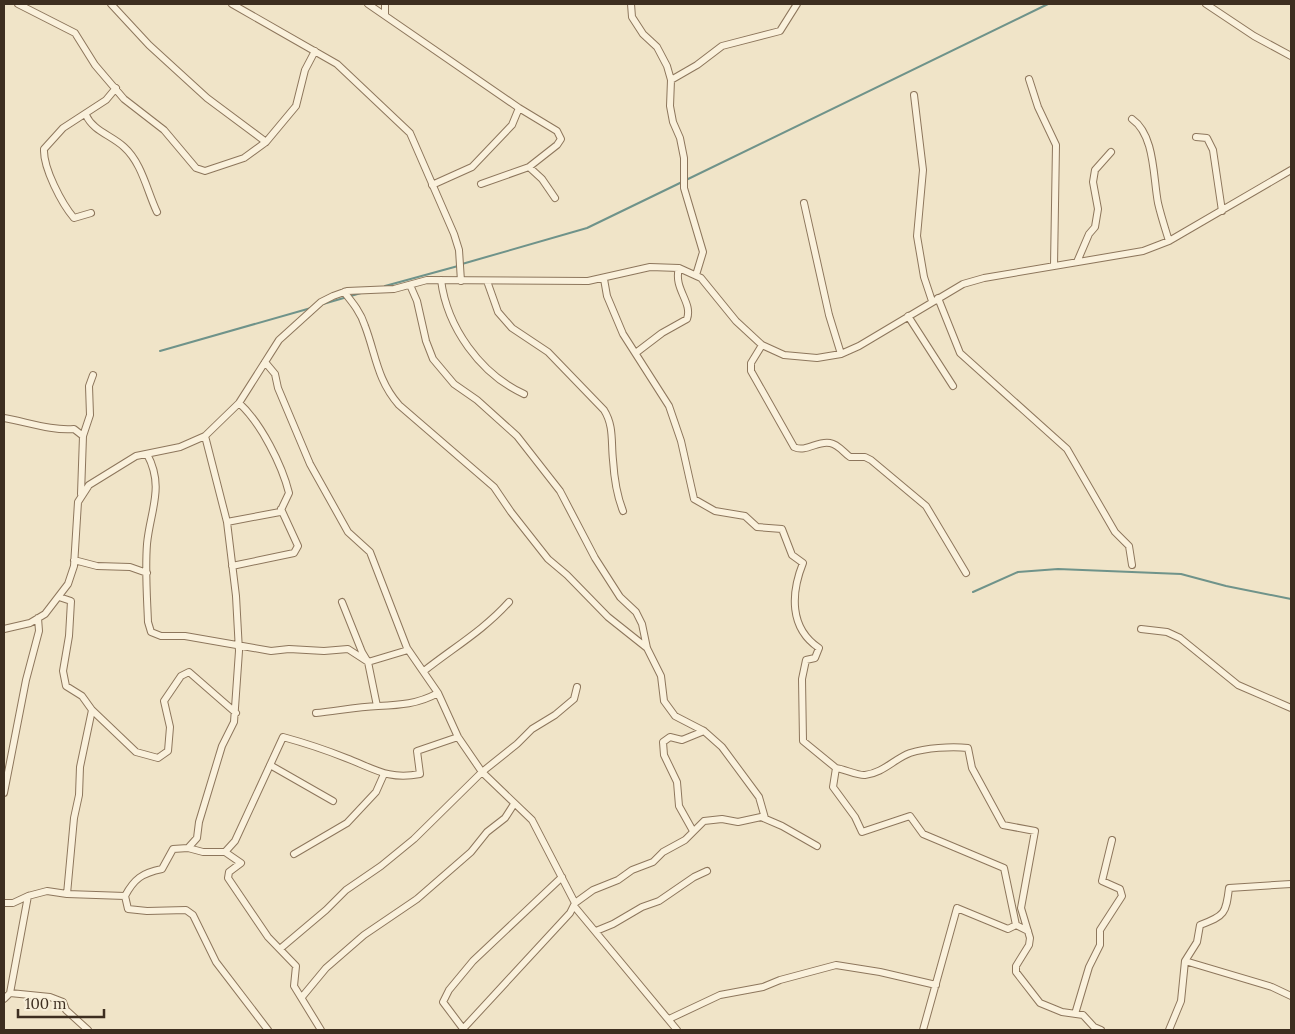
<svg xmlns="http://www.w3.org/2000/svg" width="1295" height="1034" font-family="Lora,serif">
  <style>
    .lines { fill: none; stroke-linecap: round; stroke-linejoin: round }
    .stream { stroke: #6f938a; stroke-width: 2 }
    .minor-casing { stroke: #8d765c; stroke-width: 8 }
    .minor { stroke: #faf1dc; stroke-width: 6 }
  </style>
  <rect width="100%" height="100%" fill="#f0e4c8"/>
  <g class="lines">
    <path class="stream" d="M686,180L1048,4
      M462,264L587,228L682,182
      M385,286L458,266
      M323,304L361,293
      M160,351L311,308
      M973,592L1018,572L1058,569L1181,574L1226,586L1291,599"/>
    <g class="minor-casing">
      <path id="minor" d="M18,4L75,33L95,65L124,99L164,130L196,168L205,171L244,158L266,142L296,106L305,70L315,51
        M111,4L149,45L207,98L266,142
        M232,4L337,64L410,133L454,234L459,250L461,281
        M368,4L519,108L557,131L561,139L557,145L529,167
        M631,4L632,17L643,34L657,47L667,66L671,80L670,106L673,122L680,138L684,158V188L703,252L696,275
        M1206,4L1254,36L1291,56
        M385,14V4
        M1029,79L1038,107L1056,145L1054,266
        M671,80L697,65L722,46L780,31L797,4
        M914,95L923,170L917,236L924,277L932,301
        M86,115C93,131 111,135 124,147C142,163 147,191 157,212
        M1132,119C1155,135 1153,177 1158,203C1161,216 1165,228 1169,241
        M1196,137L1207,138L1213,150L1222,211
        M481,184L529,167L542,179L555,198
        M432,185L472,167L512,125L519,108
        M804,203L829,315L841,354
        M91,213L74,218C62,204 43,168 44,149L63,128L106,100L116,88
        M1077,262L1089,234L1095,227L1098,209L1093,182L1095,170L1111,152
        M604,279L607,296L623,334L669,406L681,441L694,499L715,511L745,516L757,527L782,529L792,555L803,563C791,593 789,628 819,648L815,658L806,660L802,679L803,741L836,768L833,787L855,817L862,832L910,816L923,834L1004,868L1016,925L1028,931
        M441,280C447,327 480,374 524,394
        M487,281L498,312L512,328L548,352L604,410C614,426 611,442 613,460C614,476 617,496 623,511
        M410,285L417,301L426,341L433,359L454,384L477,400L517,436L560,491L595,558L620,597L636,612L642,624L647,648L661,676L664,701L675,716L704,731L722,747L759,797L765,818
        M344,292C353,303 361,313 365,326C376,355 377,380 399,405L494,487L511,512L548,559L567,575L608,617L647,648
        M938,298L960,353L1067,449L1115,532L1129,546L1132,565
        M908,316L953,386
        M762,345L751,363V371L794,447C806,453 818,440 830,443C838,444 844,453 850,457H865L871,460L926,506L966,573
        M637,352L662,333L687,319C693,302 673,289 679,268
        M265,362L275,374L278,388L310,464L348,532L370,552L407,648L438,693L458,737L482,772L532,820L575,903L570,913L462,1030
        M4,418C27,422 52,431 74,429L83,436
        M147,454C165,487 150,511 147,544C145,570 147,596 148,622L151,632L161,636H185L271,651L289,649L324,651L348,649L368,662L408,650
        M81,494L83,436L90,415L89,386L93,375
        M227,522L280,512L289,493C282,465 261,423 239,403
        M74,560L97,566L130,567L147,573
        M232,566L294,553L298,546L281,509
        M342,602L362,652L368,662L377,706
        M4,629L30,623L45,614L68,584L74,566L78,502L89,485L136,456L180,447L205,436L239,403L279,340L321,302L333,296L347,291L394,289L427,280L588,281L650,267L679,268L701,278L736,321L762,345L784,355L817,358L841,354L859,346L963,284L984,278L1143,251L1169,241L1291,170
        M1141,629L1167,632L1180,638L1238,685L1291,708
        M424,671C453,648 484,630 509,602
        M92,710L136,752L158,758L168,751L170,727L164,701L181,676L189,672L236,713
        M316,713C336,711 357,707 378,706C400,705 418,704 438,693
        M270,765L333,801
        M836,768C844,769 859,776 865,775C883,773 894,759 910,753C926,748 951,746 968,748L972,768L1003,825L1035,831L1021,908L1030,938L1029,945L1016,966V972L1040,1003L1062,1012L1083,1015L1094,1027L1101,1030
        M4,793L26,680L39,631L38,618
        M693,831L679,806L677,782L664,755L663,742L670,737L682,740L704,731
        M188,848L203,852H225L235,841L283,737C305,743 326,750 346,758C375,769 388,780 420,774L417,751L458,737
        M225,852L241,863L229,872L228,878L268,937L296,966L294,986L321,1030
        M294,854L347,823L376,792L384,774
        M67,894L125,896C134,879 142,873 162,869L173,849L188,848L197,838L199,822L222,746L234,722L239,651L236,596L227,522L205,436
        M125,896L128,909L147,911L186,910L193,915L216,962L268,1030
        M4,903H13L28,896
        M575,903L593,890L618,880L632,870L653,862L663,852L685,840L704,821L722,819L738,822L761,817L782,826L817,846
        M574,906L677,1030
        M596,931L613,924L642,907L659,901L694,877L707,871
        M281,948L326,910L346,890L381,866L414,839L482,772L517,744L532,729L555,715L574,699L577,687
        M1185,961L1272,987L1291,996
        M10,993L50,997L63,1002L66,1010L88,1030
        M302,997L326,968L364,935L417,899L471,852L487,832L505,818L514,804
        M4,999L10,993L28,896L47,891L67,894L74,818L79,795L80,767L92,710L82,696L66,686L63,671L69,636L71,601L59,597
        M1075,1014L1089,967L1100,945V930L1122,896L1120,889L1102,881L1112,840
        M669,1019L720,995L763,987L780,980L836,965L880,972L936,985
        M464,1030L443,1002L449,990L473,961L562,877
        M923,1030L957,908L1008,929L1016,925
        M1169,1030L1181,1001L1185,961L1197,942L1200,925C1225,916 1226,913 1229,888L1291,884"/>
    </g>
    <use href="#minor" class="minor"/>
  </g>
  <rect width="1295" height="1034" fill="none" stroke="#3d2e20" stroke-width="10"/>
  <path d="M18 1009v8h86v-8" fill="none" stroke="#3d2e20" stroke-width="2.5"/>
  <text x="25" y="1009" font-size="15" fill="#3d2e20" stroke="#f7eed8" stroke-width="4" paint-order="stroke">100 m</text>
</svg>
